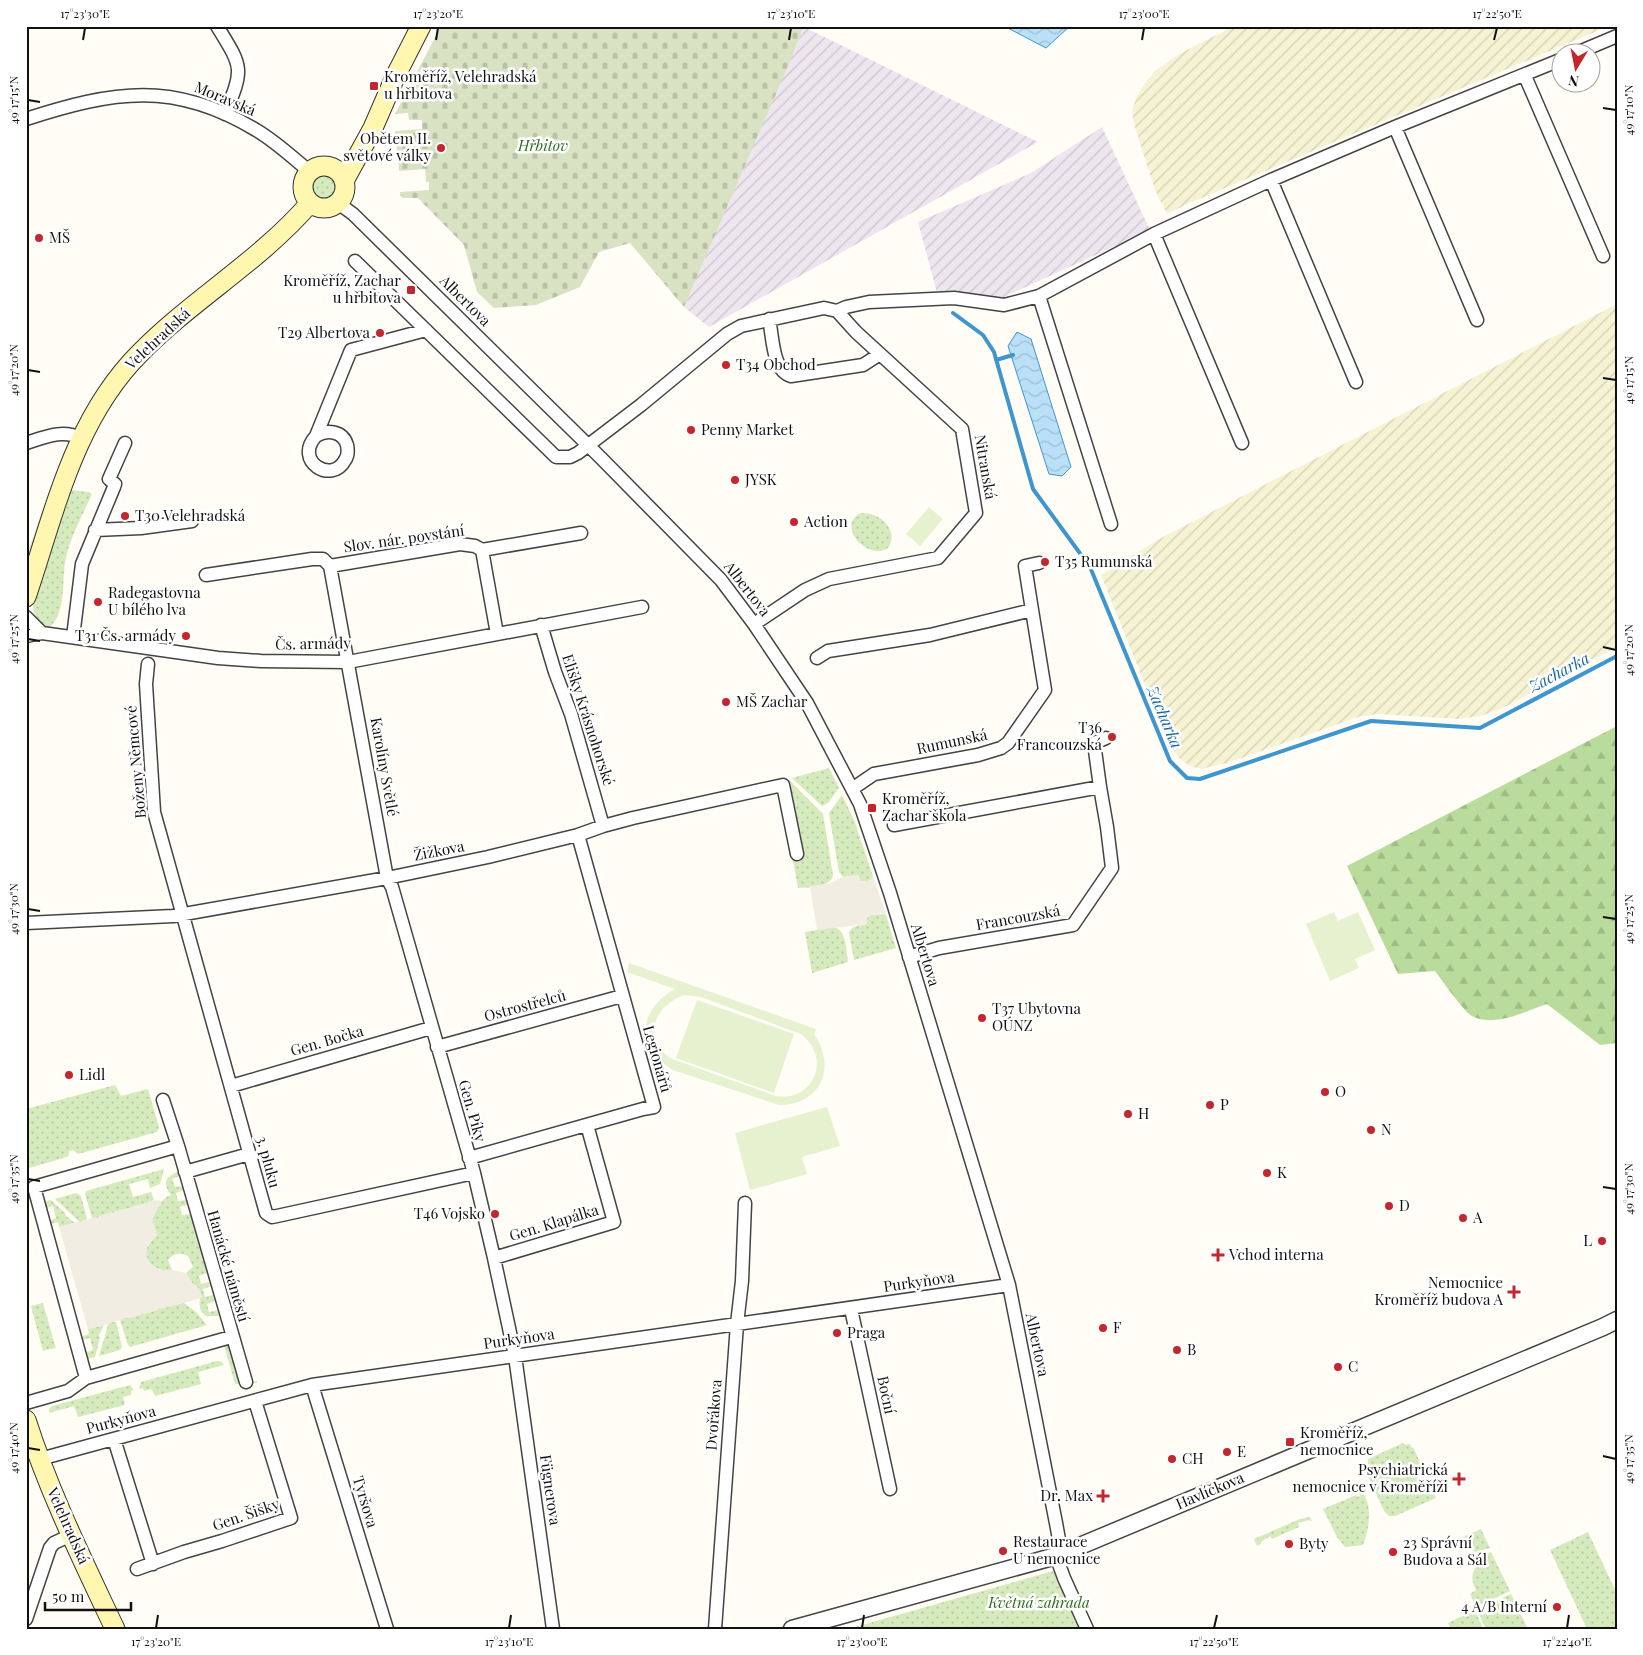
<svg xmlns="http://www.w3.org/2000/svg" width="1643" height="1655" font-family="'Playfair Display',serif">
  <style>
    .industrial { fill: url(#industrial-furrows) }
    .farmland { fill: url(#farmland-furrows) }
    .green { fill: url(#green-dots) }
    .forest { fill: url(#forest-firs) }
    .cemetery { fill: url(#cemetery-stones) }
    .pitch { fill: #e6f2cf; fill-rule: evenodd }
    .plaza { fill: #f1ede2 }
    .water { fill: url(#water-waves); stroke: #3f96cf }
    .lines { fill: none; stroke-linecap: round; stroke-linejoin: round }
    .stream { stroke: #3f96cf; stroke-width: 4 }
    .minor-casing { stroke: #444; stroke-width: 15 }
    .tertiary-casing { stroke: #444; stroke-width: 19 }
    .secondary-casing { stroke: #333; stroke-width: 21 }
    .minor { stroke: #fff; stroke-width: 12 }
    .tertiary { stroke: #fff; stroke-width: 16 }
    .secondary { stroke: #fff6b0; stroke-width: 19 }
    .ticks { fill: none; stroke: #111; stroke-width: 2 }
    .poi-dot { fill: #c4262e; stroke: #fff; stroke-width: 2 }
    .labels { text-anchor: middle; stroke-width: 5; stroke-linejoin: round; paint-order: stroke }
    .poi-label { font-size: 15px; fill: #111; stroke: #fff; text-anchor: start }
    .street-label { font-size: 15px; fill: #111; stroke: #fff }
    .park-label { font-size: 15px; font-style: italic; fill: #2f6b1f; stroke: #fff }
    .water-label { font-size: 16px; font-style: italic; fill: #1768a6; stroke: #fff }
    .neatline { fill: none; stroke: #111; stroke-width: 2 }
    .ticks-label { font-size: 12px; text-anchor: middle; fill: #111 }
  </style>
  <defs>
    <pattern id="industrial-furrows" width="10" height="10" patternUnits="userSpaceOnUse" patternTransform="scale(1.25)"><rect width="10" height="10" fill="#eee6ef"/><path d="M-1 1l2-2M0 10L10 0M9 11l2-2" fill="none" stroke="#cbc4cc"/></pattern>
    <pattern id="farmland-furrows" width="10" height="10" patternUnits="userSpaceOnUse" patternTransform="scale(1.25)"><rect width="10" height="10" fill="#f6f3d4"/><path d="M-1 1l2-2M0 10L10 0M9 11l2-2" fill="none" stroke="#d2cfb5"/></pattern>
    <pattern id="green-dots" width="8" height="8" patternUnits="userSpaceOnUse" patternTransform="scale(1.25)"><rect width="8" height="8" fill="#d5ebbd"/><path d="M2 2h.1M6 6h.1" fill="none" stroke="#b6c8a1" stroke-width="1.8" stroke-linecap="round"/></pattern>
    <pattern id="forest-firs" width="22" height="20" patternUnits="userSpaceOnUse" patternTransform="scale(1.25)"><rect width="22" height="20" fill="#b9dc9c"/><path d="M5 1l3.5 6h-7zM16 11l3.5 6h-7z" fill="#9ebc85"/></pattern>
    <pattern id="cemetery-stones" width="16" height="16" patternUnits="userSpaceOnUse" patternTransform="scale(1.25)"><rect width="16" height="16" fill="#d9e3c4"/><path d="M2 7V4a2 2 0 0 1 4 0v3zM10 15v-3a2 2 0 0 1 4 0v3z" fill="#b9c2a7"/></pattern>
    <pattern id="water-waves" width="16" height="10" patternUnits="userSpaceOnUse" patternTransform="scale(1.25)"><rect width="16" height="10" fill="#b9e0f7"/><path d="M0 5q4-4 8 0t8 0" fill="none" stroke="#9ebfd3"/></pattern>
  </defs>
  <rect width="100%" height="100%" fill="#fffdf5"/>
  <path class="industrial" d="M804,27L1038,142L709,327L684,307Z
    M1102,127L1150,230L991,303L937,293L918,222L1031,173Z"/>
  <path class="farmland" d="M1234,26H1609L1192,202L1167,214L1155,190L1133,121L1132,110L1137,96L1146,82L1156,70L1181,53Z
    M1617,304V647L1501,709L1480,716L1459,719L1377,714L1358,717L1227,763L1201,769L1190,766L1178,757L1169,744L1101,575L1161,538Z"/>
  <path class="green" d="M309 188a15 15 0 1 1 30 0a15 15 0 1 1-30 0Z
    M51,485H54L26,569V558Z
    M71,490L89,492L92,494C82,516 69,539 65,563C62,582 66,617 48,628C39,623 33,617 33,606Z
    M861,513C879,512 900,529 888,548C868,562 835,525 861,513Z
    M829,768L839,788L828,803L822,806L792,778Z
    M785,779H788L823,814L833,875C831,888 809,887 798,888L792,855Z
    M842,795L854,820L873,876L872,879L867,882L860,881L858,875L843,877L839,872L829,813Z
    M883,914L886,915L896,948L854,960L849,933C852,925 859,926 866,924L867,918L871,915Z
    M833,927C847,929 846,951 848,962L812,973L805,932Z
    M115,1085L121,1096L148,1089L159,1127L157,1132L78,1154L73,1150L69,1151V1155L67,1157L26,1169V1109Z
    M164,1169L160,1184L150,1188L148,1179L129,1184L133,1197L151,1192L154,1200L148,1202L147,1204L98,1218H92L85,1194L86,1191Z
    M179,1171L180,1176L172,1179L175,1187L183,1186L184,1190L176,1193L178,1201L187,1200V1205L180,1207L182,1215L191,1214L207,1273L199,1276L201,1284L209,1282L211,1286L203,1289L205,1297L213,1295L215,1301L207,1304L209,1312L217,1310L219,1316H206C199,1310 199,1306 200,1298H202C197,1288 191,1282 186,1273L193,1267L188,1256C180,1252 173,1253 168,1260L172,1270C148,1273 136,1250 157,1236L152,1219C157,1210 161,1198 171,1195C162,1183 165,1177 179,1171Z
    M76,1193L81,1196L87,1219L81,1223L55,1199Z
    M51,1200L65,1213L66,1216L75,1223L59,1227L58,1222L50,1224L49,1221L56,1218L53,1206L45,1208L43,1202Z
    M43,1303L56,1349L55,1348L43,1351L31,1306Z
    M184,1303L196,1312L207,1325L130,1347L128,1345L120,1320L125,1317L128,1318L140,1315L142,1313L144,1314L157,1310L158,1308Z
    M109,1322H116L122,1347L120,1350L99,1356Z
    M104,1325L99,1335L100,1338L95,1357L87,1359L85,1353L93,1350L90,1338L82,1340L81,1337L89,1334L88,1329Z
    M224,1345L230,1347L252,1382L257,1381V1383L235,1384Z
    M217,1361H220L224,1365L198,1372L201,1384L155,1396L152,1389L144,1391L143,1388L139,1389L141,1382Z
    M130,1385L134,1390L131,1391V1395L123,1397L125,1405L78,1417L74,1406L49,1413V1409L52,1406Z
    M1403,1443L1406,1445L1410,1444L1412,1448L1413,1447L1436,1498L1395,1516H1389L1384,1511L1363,1465L1368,1463V1459Z
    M1359,1493H1363C1373,1508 1369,1529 1363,1545L1345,1547L1337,1537L1323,1509L1356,1495L1357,1497L1360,1496Z
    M1310,1517L1312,1521H1310L1309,1520L1298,1523L1299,1527L1272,1539L1270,1536L1261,1542V1544L1257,1546L1254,1539L1300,1519Z
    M1481,1529L1490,1548L1475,1552L1467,1548L1461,1538Z
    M1588,1532L1617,1594V1629H1587L1550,1550Z
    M1491,1552L1510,1591L1476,1607L1470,1594L1476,1590C1468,1575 1475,1572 1480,1557Z
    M1053,1571L1079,1629H848Z
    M1511,1594L1528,1629H1486L1477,1610Z
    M1475,1610L1483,1629H1451L1448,1623Z"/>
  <path class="forest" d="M1617,726V1043L1600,1045L1547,1004C1525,1011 1495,1028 1472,1016C1465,1013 1441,979 1435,971L1398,974L1347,866Z"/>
  <path class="cemetery" d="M441,26H804L788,66L684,307L630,243L599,252L580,287L536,305L494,308L477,292L464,245L418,198H403L400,196V192L429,190V182H426L425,169L399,171V169L395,131L422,129V120H409L408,113L395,114Z"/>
  <path class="pitch" d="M929,507L943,519L920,546L906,534Z
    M1334,912L1338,921L1358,912L1375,950L1355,959L1359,968L1330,981L1306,924Z
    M629,963L816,1029L814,1034C837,1067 821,1105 779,1105L673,1070C635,1048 638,1009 675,989L627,972ZM685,995L701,997L801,1034C832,1057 814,1102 776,1096L670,1058C642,1037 654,1005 685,995Z
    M697,1000L794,1034L774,1093L676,1058Z
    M827,1107L840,1146L802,1157L807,1174L750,1190L735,1133Z"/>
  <path class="plaza" d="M858,875L860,881L864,883L870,881L873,876L886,915L881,913L871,915L867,918V924L817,930L810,886L828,884L843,877Z
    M154,1200L162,1201L152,1218L157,1236L150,1241L147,1247L146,1254L149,1262L159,1270H172L186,1273L192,1283L199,1288L202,1298L176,1305L174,1304L173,1306L160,1309L158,1308L157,1310L144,1314L142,1313L141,1315L127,1318L125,1317L124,1319L111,1323L109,1322L108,1324L88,1329L59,1227L79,1221L81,1222L82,1221L96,1217L98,1218L99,1216L112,1212L114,1213L115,1211L129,1208L130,1209L131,1207L145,1203L147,1204L148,1202Z"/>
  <path class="water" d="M1004,26H1070L1046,48Z
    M1017,332L1031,339L1071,467L1062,476L1049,474L1008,346Z"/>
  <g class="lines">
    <path class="stream" d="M953,313L983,335L994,352L1033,489L1090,567L1170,761L1187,778L1200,779L1371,721L1480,728L1617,656
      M996,360L1013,355"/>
    <g class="minor-casing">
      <path id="minor" d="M217,26C243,68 244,68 225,114
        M1579,52L1617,36
        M1525,76L1603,256
        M26,119C113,91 174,80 256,130C275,141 292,157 310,172
        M1395,127L1477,320
        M1271,180L1356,382
        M338,203L353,214L601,458L721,580L754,624L807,703L860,804L890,893L1009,1285L1056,1523L1060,1545L1056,1556L1064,1578L1087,1629
        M1154,234L1242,443
        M355,261L556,457H570L578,453L641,405L727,334L741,326L824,308L837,311L856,332L962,429L976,513L938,558L829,579L805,590L754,624
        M1039,296L1111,524
        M837,311L846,307L869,302L954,298L1004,305L1039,296L1154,234L1271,180L1395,127L1560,60
        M769,319C773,337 772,370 791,376L863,365L880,354
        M316,436C327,429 343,431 347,445C348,450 348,456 345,460C332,485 293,461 316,436L351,350L426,330
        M26,443C45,437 62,429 81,438
        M95,530L141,528L192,521
        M482,550L497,634
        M330,566L387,878L392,887L474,1173L494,1258L515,1356L553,1629
        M206,575L312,559H323L330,566L460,544L475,546L482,550L581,533
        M1032,610L1025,566L1039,563
        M26,617L42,633
        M541,625L555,672L571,714L603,826
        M26,636L42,633L218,658L261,661L348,662L642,607
        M73,637L82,564L114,487L115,484L109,479L125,443
        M817,658L828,651L930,635L1032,610L1045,690L1008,743L1001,748L978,755L874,774L852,789
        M148,664L146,684L154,812L266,1213L272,1217L277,1216L474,1173
        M1100,787L1094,743L1106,738
        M894,825L1100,787L1107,827L1112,868L1073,925L939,948L909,957
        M26,923L173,916L387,878L488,857L578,835L603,826L633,818L783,785L797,854
        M437,1047L622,996
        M231,1086L431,1028
        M163,1100L178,1146
        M469,1158L643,1109L654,1107L578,835
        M185,1172L249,1154
        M494,1258L614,1222L587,1125
        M851,1309L890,1489
        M86,1378L34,1187L178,1146L246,1382
        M312,1385L387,1629
        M26,1403L68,1391L86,1378L231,1337
        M114,1439L153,1564
        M40,1459L312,1385L1009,1285
        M137,1569L184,1552L222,1541L291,1518L255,1401
        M26,1619L50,1548L54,1543L71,1535
        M715,1629L737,1324L742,1281L745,1203"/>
    </g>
    <g class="tertiary-casing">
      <path id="tertiary" d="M792,1629L1056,1556L1603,1327L1617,1320"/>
    </g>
    <g class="secondary-casing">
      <path id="secondary" d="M303 187a21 21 0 1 1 42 0a21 21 0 1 1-42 0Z
        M344,181L373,128L396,75L421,26
        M26,597C55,511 74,419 140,353C193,299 260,261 310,203
        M26,1420C49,1492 83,1561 115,1629"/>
    </g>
    <use href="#minor" class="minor"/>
    <use href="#tertiary" class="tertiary"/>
    <use href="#secondary" class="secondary"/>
  </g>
  <path class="ticks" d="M83,40L85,28M436,40L438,28M789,40L791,28M1142,40L1144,28M1494,40L1497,28M28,100L40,102M1603,108L1616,110M28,370L40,372M1603,378L1616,380M28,639L40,641M1603,647L1616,650M28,909L40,911M1603,917L1616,919M28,1179L40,1181M1603,1187L1616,1189M28,1448L40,1450M1603,1456L1616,1459M156,1628L158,1615M509,1628L511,1615M862,1628L864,1615M1214,1628L1217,1615M1567,1628L1569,1615"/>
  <g class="poi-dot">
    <rect x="369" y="81" width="10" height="10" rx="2.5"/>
    <circle cx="441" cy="148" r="5"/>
    <circle cx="39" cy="238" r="5"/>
    <rect x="406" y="285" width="10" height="10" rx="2.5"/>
    <circle cx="380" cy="333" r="5"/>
    <circle cx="726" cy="365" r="5"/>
    <circle cx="691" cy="430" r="5"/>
    <circle cx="735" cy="480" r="5"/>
    <circle cx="125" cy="516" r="5"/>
    <circle cx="794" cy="522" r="5"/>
    <circle cx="1045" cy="562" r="5"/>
    <circle cx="98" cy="602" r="5"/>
    <circle cx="186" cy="636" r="5"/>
    <circle cx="726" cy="702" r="5"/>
    <circle cx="1112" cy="737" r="5"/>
    <rect x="867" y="803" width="10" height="10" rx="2.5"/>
    <circle cx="982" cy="1018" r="5"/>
    <circle cx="69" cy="1075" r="5"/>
    <circle cx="1325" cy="1092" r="5"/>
    <circle cx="1210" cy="1105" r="5"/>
    <circle cx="1128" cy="1114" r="5"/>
    <circle cx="1371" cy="1130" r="5"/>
    <circle cx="1267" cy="1173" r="5"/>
    <circle cx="1389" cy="1206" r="5"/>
    <circle cx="495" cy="1214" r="5"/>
    <circle cx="1463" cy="1218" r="5"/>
    <circle cx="1602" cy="1241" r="5"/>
    <path d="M1215.5 1247.5h5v5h5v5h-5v5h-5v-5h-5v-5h5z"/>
    <path d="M1511.5 1284.5h5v5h5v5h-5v5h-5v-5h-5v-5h5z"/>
    <circle cx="1103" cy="1328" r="5"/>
    <circle cx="837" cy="1333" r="5"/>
    <circle cx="1177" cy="1350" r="5"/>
    <circle cx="1338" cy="1367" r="5"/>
    <rect x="1285" y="1437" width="10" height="10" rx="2.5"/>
    <circle cx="1227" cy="1452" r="5"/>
    <circle cx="1172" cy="1459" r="5"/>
    <path d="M1456.5 1471.5h5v5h5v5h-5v5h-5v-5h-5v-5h5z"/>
    <path d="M1100.5 1488.5h5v5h5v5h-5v5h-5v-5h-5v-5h5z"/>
    <circle cx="1289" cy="1544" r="5"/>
    <circle cx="1003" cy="1551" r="5"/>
    <circle cx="1393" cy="1552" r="5"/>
    <circle cx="1557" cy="1607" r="5"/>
  </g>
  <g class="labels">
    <g class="poi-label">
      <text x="384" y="82">Kroměříž, Velehradská<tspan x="384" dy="17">u hřbitova</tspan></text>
      <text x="431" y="144" text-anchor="end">Obětem II.<tspan x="431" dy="17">světové války</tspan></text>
      <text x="49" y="243">MŠ</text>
      <text x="401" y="286" text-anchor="end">Kroměříž, Zachar<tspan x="401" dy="17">u hřbitova</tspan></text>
      <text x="370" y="338" text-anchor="end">T29 Albertova</text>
      <text x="736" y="370">T34 Obchod</text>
      <text x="701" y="435">Penny Market</text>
      <text x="745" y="485">JYSK</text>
      <text x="135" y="521">T30 Velehradská</text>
      <text x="804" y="527">Action</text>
      <text x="1055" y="567">T35 Rumunská</text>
      <text x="108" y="598">Radegastovna<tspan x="108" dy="17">U bílého lva</tspan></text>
      <text x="176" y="641" text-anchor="end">T31 Čs. armády</text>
      <text x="736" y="707">MŠ Zachar</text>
      <text x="1102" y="733" text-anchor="end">T36<tspan x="1102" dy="17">Francouzská</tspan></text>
      <text x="882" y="804">Kroměříž,<tspan x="882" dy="17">Zachar škola</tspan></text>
      <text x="992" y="1014">T37 Ubytovna<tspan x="992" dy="17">OÚNZ</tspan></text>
      <text x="79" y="1080">Lidl</text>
      <text x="1335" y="1097">O</text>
      <text x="1220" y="1110">P</text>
      <text x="1138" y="1119">H</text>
      <text x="1381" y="1135">N</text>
      <text x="1277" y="1178">K</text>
      <text x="1399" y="1211">D</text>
      <text x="485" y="1219" text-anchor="end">T46 Vojsko</text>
      <text x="1473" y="1223">A</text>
      <text x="1592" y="1246" text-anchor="end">L</text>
      <text x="1229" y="1260">Vchod interna</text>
      <text x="1503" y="1288" text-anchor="end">Nemocnice<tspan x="1503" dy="17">Kroměříž budova A</tspan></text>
      <text x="1113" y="1333">F</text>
      <text x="847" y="1338">Praga</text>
      <text x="1187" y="1355">B</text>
      <text x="1348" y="1372">C</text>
      <text x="1300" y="1438">Kroměříž,<tspan x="1300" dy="17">nemocnice</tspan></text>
      <text x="1237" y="1457">E</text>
      <text x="1182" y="1464">CH</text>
      <text x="1448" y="1475" text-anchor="end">Psychiatrická<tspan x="1448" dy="17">nemocnice v Kroměříži</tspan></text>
      <text x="1093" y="1501" text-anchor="end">Dr. Max</text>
      <text x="1013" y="1547">Restaurace<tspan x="1013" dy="17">U nemocnice</tspan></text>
      <text x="1403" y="1548">23 Správní<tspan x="1403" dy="17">Budova a Sál</tspan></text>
      <text x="1299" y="1549">Byty</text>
      <text x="1547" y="1612" text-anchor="end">4 A/B Interní</text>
    </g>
    <g class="street-label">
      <text transform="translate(225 99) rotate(23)" y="5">Moravská</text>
      <text transform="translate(465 301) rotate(45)" y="5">Albertova</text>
      <text transform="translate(158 339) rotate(-43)" y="5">Velehradská</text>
      <text transform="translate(985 467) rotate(80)" y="5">Nitranská</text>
      <text transform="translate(404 539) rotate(-8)" y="5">Slov. nár. povstání</text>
      <text transform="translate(747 589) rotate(52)" y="5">Albertova</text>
      <text transform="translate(313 644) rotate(-1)" y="5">Čs. armády</text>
      <text transform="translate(588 720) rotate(72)" y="5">Elišky Krásnohorské</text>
      <text transform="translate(952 742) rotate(-12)" y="5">Rumunská</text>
      <text transform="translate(136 762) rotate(-95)" y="5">Boženy Němcové</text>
      <text transform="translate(384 767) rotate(80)" y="5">Karolíny Světlé</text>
      <text transform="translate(439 851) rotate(-11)" y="5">Žižkova</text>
      <text transform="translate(1018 918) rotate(-10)" y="5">Francouzská</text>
      <text transform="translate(925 955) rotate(73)" y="5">Albertova</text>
      <text transform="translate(525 1006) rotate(-15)" y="5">Ostrostřelců</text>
      <text transform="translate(327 1041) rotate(-16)" y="5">Gen. Bočka</text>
      <text transform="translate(657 1059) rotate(74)" y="5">Legionářů</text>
      <text transform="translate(472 1111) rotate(74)" y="5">Gen. Píky</text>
      <text transform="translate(268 1162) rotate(75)" y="5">3. pluku</text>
      <text transform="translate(554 1223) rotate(-17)" y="5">Gen. Klapálka</text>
      <text transform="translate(228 1266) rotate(74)" y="5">Hanácké náměstí</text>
      <text transform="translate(919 1282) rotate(-8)" y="5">Purkyňova</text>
      <text transform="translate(519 1339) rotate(-8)" y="5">Purkyňova</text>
      <text transform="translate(1037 1345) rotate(78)" y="5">Albertova</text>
      <text transform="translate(886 1395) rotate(78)" y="5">Boční</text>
      <text transform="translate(714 1415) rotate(-86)" y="5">Dvořákova</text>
      <text transform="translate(121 1420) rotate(-15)" y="5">Purkyňova</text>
      <text transform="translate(550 1490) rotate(82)" y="5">Fügnerova</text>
      <text transform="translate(1210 1491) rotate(-23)" y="5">Havlíčkova</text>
      <text transform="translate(365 1502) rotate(73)" y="5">Tyršova</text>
      <text transform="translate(246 1515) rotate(-19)" y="5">Gen. Šišky</text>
      <text transform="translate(68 1526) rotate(66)" y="5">Velehradská</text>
    </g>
    <g class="park-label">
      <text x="543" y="151">Hřbitov</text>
      <text x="1039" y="1608">Květná zahrada</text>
    </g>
    <g class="water-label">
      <text transform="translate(1559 672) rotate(-28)" y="6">Zacharka</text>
      <text transform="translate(1165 717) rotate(67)" y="6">Zacharka</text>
    </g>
  </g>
  <rect width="1643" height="1655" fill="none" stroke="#ffffff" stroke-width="55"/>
  <g transform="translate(1576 68) rotate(190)"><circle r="24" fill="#ffffff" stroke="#a0a0a0"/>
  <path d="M0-4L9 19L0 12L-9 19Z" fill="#c4262e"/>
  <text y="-8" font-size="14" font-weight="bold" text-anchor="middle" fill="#111111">N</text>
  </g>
  <path d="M45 1602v8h86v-8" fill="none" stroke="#111111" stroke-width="2.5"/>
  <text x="52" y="1602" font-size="15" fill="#111111" stroke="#ffffff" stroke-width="4" paint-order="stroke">50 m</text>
  <rect x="28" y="28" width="1588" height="1600" class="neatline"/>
  <g class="ticks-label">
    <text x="85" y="18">17°23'30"E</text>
    <text x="438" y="18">17°23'20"E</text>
    <text x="791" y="18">17°23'10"E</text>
    <text x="1144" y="18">17°23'00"E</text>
    <text x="1497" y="18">17°22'50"E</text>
    <text transform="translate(14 100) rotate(-90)" y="4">49°17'15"N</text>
    <text transform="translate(1629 110) rotate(-90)" y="4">49°17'10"N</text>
    <text transform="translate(14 370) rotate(-90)" y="4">49°17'20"N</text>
    <text transform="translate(1629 380) rotate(-90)" y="4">49°17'15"N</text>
    <text transform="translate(14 639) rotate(-90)" y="4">49°17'25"N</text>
    <text transform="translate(1629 650) rotate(-90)" y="4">49°17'20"N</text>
    <text transform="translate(14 909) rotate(-90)" y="4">49°17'30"N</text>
    <text transform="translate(1629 919) rotate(-90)" y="4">49°17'25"N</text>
    <text transform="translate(14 1179) rotate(-90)" y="4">49°17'35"N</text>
    <text transform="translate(1629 1189) rotate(-90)" y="4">49°17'30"N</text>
    <text transform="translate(14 1448) rotate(-90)" y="4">49°17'40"N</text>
    <text transform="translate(1629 1459) rotate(-90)" y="4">49°17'35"N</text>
    <text x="156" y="1646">17°23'20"E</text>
    <text x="509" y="1646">17°23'10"E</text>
    <text x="862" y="1646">17°23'00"E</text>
    <text x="1214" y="1646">17°22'50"E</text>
    <text x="1567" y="1646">17°22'40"E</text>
  </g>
</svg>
